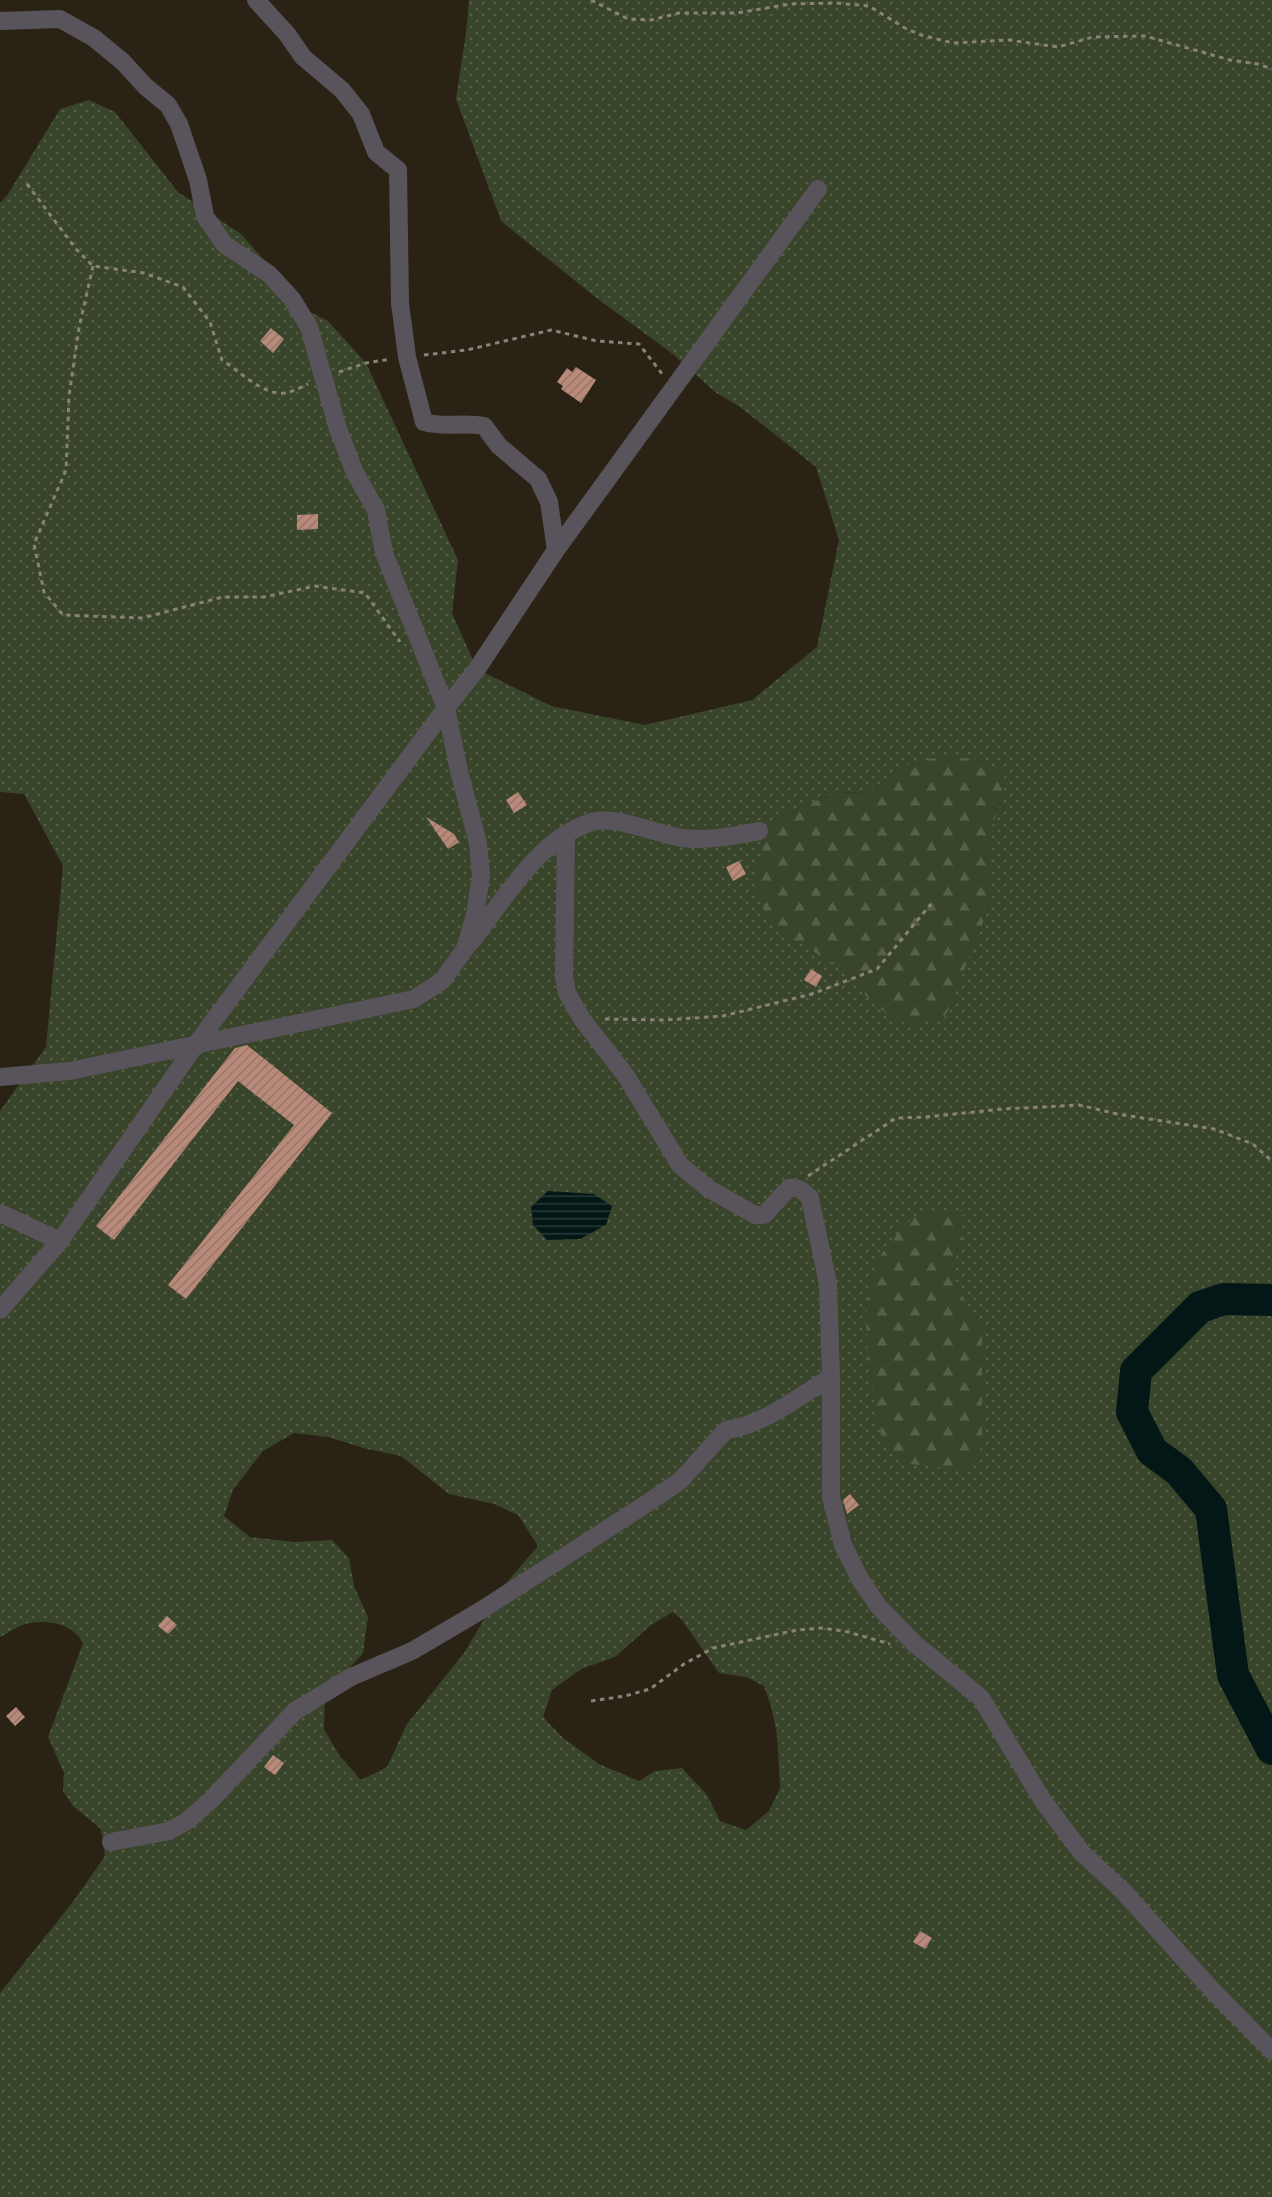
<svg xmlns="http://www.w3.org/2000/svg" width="1272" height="2197" font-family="Lora,serif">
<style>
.grass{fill:url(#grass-dots);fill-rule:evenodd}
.forest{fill:url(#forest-firs)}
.water{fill:url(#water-rules)}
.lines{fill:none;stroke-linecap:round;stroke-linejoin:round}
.river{stroke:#041717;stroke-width:32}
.building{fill:url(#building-hatch)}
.path{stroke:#898277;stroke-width:3;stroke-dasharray:4.5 4.5;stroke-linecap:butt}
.minor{stroke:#59545b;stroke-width:18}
</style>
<defs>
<pattern id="grass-dots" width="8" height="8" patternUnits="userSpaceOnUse" patternTransform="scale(1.5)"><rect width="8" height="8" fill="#39452a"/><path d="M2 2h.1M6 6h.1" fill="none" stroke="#566048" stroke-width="1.8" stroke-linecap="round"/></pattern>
<pattern id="forest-firs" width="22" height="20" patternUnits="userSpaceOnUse" patternTransform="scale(1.5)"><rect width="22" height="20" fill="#39452a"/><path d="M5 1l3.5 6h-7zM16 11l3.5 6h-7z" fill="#566048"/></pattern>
<pattern id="water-rules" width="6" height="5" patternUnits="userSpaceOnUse" patternTransform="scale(1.5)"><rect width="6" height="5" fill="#041717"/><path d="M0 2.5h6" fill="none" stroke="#293938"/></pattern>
<pattern id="building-hatch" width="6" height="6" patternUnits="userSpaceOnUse" patternTransform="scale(1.5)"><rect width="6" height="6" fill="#b98a79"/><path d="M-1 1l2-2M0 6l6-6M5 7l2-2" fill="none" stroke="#977669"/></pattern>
</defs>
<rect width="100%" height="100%" fill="#2a2214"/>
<path class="grass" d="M 469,0 L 1272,0 L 1272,2197 L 0,2197 L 0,1993 L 72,1903 L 105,1856 L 101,1829 L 73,1806 L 63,1791 L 64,1773 L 48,1737 L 83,1643 C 73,1624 50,1620 30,1623 C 20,1624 9,1633 0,1637 L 0,1111 L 46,1047 L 63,866 L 24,794 L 0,792 L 0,203 L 8,194 L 60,109 L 89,100 L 115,112 L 178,192 L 241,234 L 272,269 L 300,307 L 328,321 L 366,363 L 458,560 L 452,613 L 477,669 L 551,706 L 645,725 L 752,700 L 817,647 L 839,540 L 816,467 L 740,407 L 715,392 L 674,355 L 594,296 L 501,221 L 456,99 L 466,33 ZM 891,774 L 1001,802 L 990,831 L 990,899 L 982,926 L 866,996 L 847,973 L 765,838 L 781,815 L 838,792 L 868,793 ZM 907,1222 L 962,1239 L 950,1266 L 960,1292 L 982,1328 ZM 294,1433 L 328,1437 L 367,1449 L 401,1456 L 449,1494 L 494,1504 L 518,1515 L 538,1546 L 506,1583 L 464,1653 L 407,1724 L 387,1767 L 361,1780 L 339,1755 L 324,1729 L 325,1695 L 363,1653 L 368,1617 L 354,1586 L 349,1558 L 332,1540 L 295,1542 L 250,1537 L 224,1516 L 233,1490 L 263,1451 ZM 673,1612 L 682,1620 L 719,1673 L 746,1677 L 764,1686 L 771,1706 L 777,1734 L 780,1788 L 769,1811 L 746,1830 L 720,1821 L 707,1795 L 682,1768 L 655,1771 L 639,1781 L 599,1764 L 563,1738 L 543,1717 L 552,1690 L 581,1669 L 615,1657 L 651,1625 Z"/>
<path class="forest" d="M 946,757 L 978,759 L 1005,773 L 1001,802 L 990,831 L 990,899 L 982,926 L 945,1017 L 916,1024 L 888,1015 L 866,996 L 847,973 L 771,924 L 757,897 L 758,867 L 765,838 L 781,815 L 838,792 L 868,793 L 891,774 L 918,760 Z
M 934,1210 L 963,1210 L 962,1239 L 950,1266 L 960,1292 L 982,1328 L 982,1447 L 967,1470 L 911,1464 L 884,1447 C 872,1385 847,1291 893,1238 C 898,1232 903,1225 909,1221 C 917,1216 926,1213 934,1210 Z"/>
<path class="water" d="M 548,1191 L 594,1194 L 612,1206 L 606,1225 L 580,1239 L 547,1240 L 533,1225 L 531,1207 Z"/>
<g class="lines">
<path class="river" d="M 1272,1300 L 1224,1299 L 1200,1307 L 1136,1371 L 1132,1412 L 1152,1451 L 1179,1471 L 1211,1509 L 1233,1675 L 1272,1749"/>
</g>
<path class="building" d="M 271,328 L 284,339 L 273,353 L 260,341 Z
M 576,367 L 596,380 L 581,403 L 561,389 L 563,386 L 557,382 L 567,368 L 572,372 Z
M 318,514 L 318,529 L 297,530 L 297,515 Z
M 518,792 L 527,805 L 514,813 L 506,800 Z
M 426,817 L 454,834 L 459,842 L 448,849 Z
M 739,861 L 746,874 L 733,881 L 726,867 Z
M 811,969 L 822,976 L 816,987 L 804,980 Z
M 247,1045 L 332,1113 L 186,1299 L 168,1285 L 294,1125 L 238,1081 L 114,1240 L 96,1226 L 235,1048 Z
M 850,1494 L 859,1505 L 847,1514 L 843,1500 Z
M 167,1616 L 177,1625 L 168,1634 L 158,1626 Z
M 16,1707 L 25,1717 L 15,1726 L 6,1716 Z
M 273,1755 L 284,1763 L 275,1775 L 264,1767 Z
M 920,1931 L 932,1938 L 925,1949 L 913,1942 Z"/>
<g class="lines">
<path class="path" d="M 591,0 L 628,19 L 651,20 L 679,13 L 737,13 L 790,4 L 836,3 L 869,6 L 905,28 L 921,35 L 953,43 L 1009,40 L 1058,47 L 1093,37 L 1145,36 L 1230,60 L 1258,64 L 1272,69
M 27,184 L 76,249 L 93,266 L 144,273 L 183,287 L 210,322 L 222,360 C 239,371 264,396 285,393 C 293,392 301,387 308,384
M 93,266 L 79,328 L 69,396 L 66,470 L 34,544 L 44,592 L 63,615 L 142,618 L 223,597 L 264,597 L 315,586 L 365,593 L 400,642
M 424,355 L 467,350 L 551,330 L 597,341 L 639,344 L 663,375
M 339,372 L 366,363 L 391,359
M 605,1019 L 666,1020 L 723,1016 L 812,994 L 877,969 L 931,904
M 808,1176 L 896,1118 L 926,1117 L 1003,1109 L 1079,1105 L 1117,1114 L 1214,1129 L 1253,1144 L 1272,1161
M 591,1701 L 625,1696 L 650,1689 L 684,1664 L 713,1648 L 797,1630 L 823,1628 L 848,1632 L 890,1644"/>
<path class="minor" d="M 256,0 L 287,34 L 303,57 L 342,90 L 361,114 L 376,152 L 398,170 L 400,303 L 407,357 L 424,422 C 444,428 464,422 484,426 L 499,446 L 538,479 L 549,502 L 556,550
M 0,21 L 60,19 L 94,38 L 123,62 L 146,87 L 168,105 L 179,124 L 198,180 L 205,216 L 224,244 L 269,274 L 292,299 L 309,327 L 338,429 L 355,473 L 376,510 L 384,553 L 446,708 L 459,771 L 478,843 L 481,876 L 475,915 L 465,949 L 442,981 L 414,999 L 70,1071 L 0,1077
M 566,834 L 564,977 L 567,993 L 582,1019 L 626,1076 L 680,1165 L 709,1189 L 755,1215 L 764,1215 L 789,1188 C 800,1187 803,1191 810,1198 L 828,1284 L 831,1377 L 831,1497 L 843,1545 L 860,1579 L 879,1607 L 915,1644 L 981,1698 L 1043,1801 L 1082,1853 L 1123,1891 L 1213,1991 L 1272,2051
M 470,943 C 503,902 538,838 592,822 C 615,815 657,834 682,838 C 708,841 733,836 759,831
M 0,1213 L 60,1241
M 0,1310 L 60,1241 L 194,1047 L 446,708 L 477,669 L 556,550 L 818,189
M 111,1842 L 169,1831 L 187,1821 L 211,1800 L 295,1711 L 351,1677 L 412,1651 L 480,1611 L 646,1504 L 680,1481 L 726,1430 C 764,1425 799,1396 831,1377"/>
</g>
</svg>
